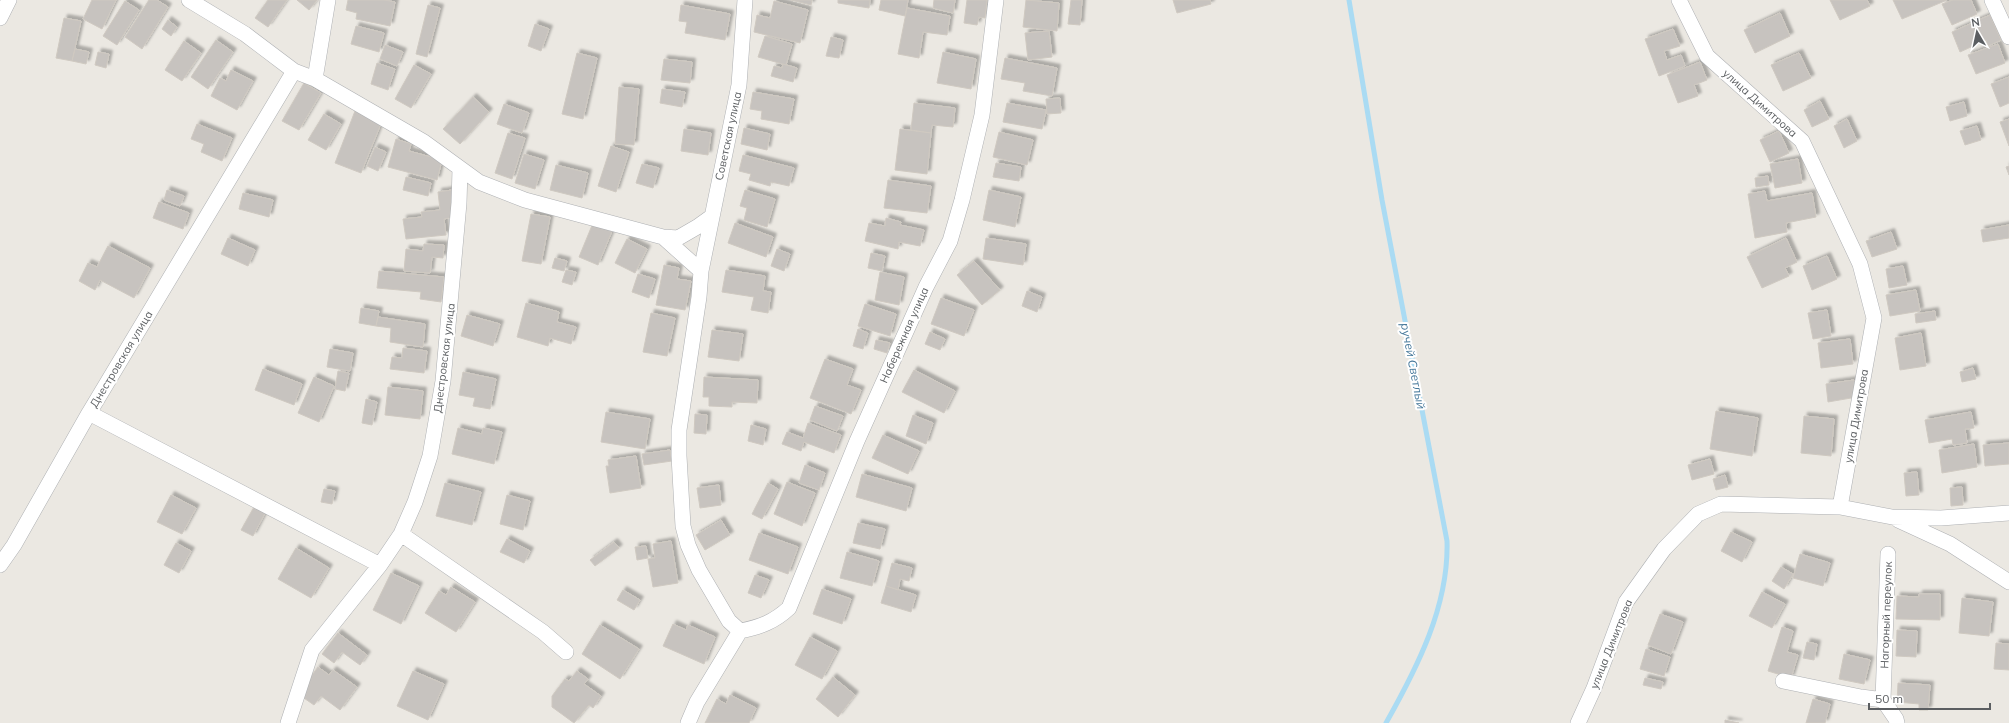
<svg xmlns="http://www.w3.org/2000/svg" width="2009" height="723" font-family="Mulish,sans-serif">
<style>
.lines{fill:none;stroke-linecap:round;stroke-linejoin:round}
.stream{stroke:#aadbf3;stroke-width:5}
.building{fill:#c7c3bf;stroke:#cfc9c1;filter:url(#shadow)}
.minor-casing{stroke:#aeb0b3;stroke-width:16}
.minor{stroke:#fff;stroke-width:15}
.labels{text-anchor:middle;stroke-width:4;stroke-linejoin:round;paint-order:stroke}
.street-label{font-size:11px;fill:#5b5e61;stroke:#fff}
.water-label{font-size:12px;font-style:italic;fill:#47799b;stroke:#fff}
</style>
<defs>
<filter id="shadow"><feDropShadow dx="3.5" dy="-3.5" stdDeviation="1" flood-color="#0004"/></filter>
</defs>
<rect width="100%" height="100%" fill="#ebe8e2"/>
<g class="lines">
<path class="stream" d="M 1349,0 L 1382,200 L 1447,541 C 1449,606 1417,668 1386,723"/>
</g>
<path class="building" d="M 92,0 L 116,0 L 102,29 L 83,19 Z
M 149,0 L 157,0 L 168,7 L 142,49 L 125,37 Z
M 268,0 L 287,0 L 268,27 L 255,18 Z
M 297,0 L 317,0 L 309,10 Z
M 348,0 L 384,0 L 395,2 L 390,26 L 356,19 L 357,13 L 346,10 Z
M 791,0 L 812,0 L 811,5 Z
M 838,0 L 870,0 L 869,8 L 838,3 Z
M 881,0 L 908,0 L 905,16 L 879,10 Z
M 934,0 L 955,0 L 953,13 L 933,8 Z
M 967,0 L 987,0 L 985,18 L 979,17 L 977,25 L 964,23 Z
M 1026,0 L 1059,3 L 1057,31 L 1023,27 Z
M 1071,0 L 1082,0 L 1080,25 L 1068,24 Z
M 1173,0 L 1210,0 L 1211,4 L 1177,13 Z
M 1830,0 L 1867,0 L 1870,6 L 1840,20 Z
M 1893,0 L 1947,0 L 1902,19 Z
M 1953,0 L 1971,0 L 1977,14 L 1952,25 L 1942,4 Z
M 125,1 L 139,10 L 117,45 L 103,36 Z
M 774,1 L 808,10 L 800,43 L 754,32 L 757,15 L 770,18 Z
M 428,5 L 440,8 L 427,57 L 416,54 Z
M 681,5 L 730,14 L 725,40 L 685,33 L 687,22 L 679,21 Z
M 907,8 L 950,16 L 947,35 L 923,32 L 919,58 L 898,54 Z
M 1780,13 L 1790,36 L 1755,53 L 1744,30 Z
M 1990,15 L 2001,40 L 1988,46 L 1986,40 L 1960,52 L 1952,32 Z
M 64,18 L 81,21 L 72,61 L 56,58 Z
M 168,20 L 177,27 L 171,36 L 162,29 Z
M 535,24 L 549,29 L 541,51 L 528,46 Z
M 356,26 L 384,33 L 379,52 L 351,44 Z
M 1673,29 L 1680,46 L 1664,51 L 1667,60 L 1681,55 L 1685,66 L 1659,76 L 1645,39 Z
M 1049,31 L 1052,57 L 1028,60 L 1025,33 Z
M 765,36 L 792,44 L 786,65 L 758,57 Z
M 831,37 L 843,40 L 839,58 L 826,56 Z
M 216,40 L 233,52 L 208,89 L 191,77 Z
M 184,41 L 201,53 L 182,81 L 165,70 Z
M 1998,44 L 2005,63 L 1976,74 L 1968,55 Z
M 385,45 L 403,52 L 397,66 L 380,59 Z
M 75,49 L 89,52 L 86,64 L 72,61 Z
M 98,52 L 109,54 L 106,68 L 95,65 Z
M 943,52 L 976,59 L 971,89 L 937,83 Z
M 577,53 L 597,58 L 583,119 L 562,114 Z
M 1799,53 L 1811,78 L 1783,91 L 1771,65 Z
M 1005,58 L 1057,68 L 1052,96 L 1023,91 L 1025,83 L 1001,79 Z
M 664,59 L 692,62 L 690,83 L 661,80 Z
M 1700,62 L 1707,80 L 1694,85 L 1698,96 L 1678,103 L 1667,75 Z
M 377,63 L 395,69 L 388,90 L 371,84 Z
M 783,64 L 797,68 L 793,82 L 771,76 L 774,66 L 782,68 Z
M 414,65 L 431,74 L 411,108 L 395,99 Z
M 231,70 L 253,81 L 237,110 L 211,96 L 220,78 L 226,81 Z
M 2009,77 L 2009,103 L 2000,107 L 1991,84 Z
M 304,83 L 321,93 L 299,130 L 282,121 Z
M 619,87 L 639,89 L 634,145 L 615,144 Z
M 662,89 L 685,92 L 682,107 L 660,103 Z
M 753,92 L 794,99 L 789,124 L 761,119 L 762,111 L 750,109 Z
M 473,97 L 489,112 L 460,144 L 443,129 Z
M 1060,98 L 1061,113 L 1047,114 L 1046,99 Z
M 1820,101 L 1829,119 L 1812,127 L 1804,110 Z
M 1964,102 L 1967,116 L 1950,121 L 1946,107 Z
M 914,103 L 955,108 L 953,127 L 932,125 L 931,133 L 911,130 Z
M 1007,103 L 1046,110 L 1042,129 L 1003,122 Z
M 504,104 L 529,113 L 522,133 L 497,124 Z
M 355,111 L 382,121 L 361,173 L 335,163 Z
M 324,114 L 341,124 L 326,150 L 308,140 Z
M 1847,119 L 1857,141 L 1844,148 L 1834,126 Z
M 2009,119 L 2009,146 L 2000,122 Z
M 197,124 L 232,138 L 222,161 L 201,152 L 204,144 L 191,139 Z
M 1977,126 L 1981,140 L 1965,145 L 1960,131 Z
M 744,128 L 770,134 L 767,150 L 741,144 Z
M 684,129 L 711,133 L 708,155 L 681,151 Z
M 900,129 L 931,133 L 927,174 L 895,170 Z
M 1779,131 L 1789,153 L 1770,162 L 1760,140 Z
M 999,132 L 1033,140 L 1027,165 L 993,157 Z
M 508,133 L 525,138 L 512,179 L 495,173 Z
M 396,139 L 411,144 L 409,151 L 442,160 L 437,180 L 388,167 Z
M 611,146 L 629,152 L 616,192 L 598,186 Z
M 375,147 L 386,152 L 378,171 L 367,166 Z
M 524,154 L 544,160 L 535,189 L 515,183 Z
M 743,155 L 794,168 L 789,186 L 771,182 L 770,186 L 749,180 L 751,174 L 739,171 Z
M 1798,159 L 1802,183 L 1775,188 L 1770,164 Z
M 996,163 L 1021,167 L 1019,181 L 993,177 Z
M 642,164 L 659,168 L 653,188 L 636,183 Z
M 556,165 L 588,173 L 582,198 L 550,190 Z
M 2009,166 L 2009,175 L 2006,167 Z
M 1768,176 L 1769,185 L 1756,187 L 1755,178 Z
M 406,177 L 431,183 L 428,196 L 403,190 Z
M 888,180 L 931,186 L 927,213 L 884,208 Z
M 167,190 L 184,196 L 180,206 L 164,200 Z
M 452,190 L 454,217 L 444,219 L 446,235 L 406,239 L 403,219 L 422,217 L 421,212 L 440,210 L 438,192 Z
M 745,190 L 775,199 L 767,227 L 744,220 L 747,208 L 740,206 Z
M 989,190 L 1021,197 L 1015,227 L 983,220 Z
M 1765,191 L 1767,201 L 1812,193 L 1816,217 L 1786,223 L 1787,232 L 1755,238 L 1748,194 Z
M 243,193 L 273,200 L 269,217 L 239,209 Z
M 159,202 L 189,213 L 183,229 L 153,218 Z
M 531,214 L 550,217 L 541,264 L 522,261 Z
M 886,218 L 901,222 L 900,225 L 924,230 L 920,246 L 899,242 L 898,249 L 865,241 L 869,223 L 885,226 Z
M 593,223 L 612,231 L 598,265 L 579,257 Z
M 735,223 L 773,237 L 766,257 L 728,243 Z
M 2009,225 L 2009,238 L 1983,242 L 1981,230 Z
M 1891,232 L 1897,249 L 1872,257 L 1866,241 Z
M 228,238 L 255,250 L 248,266 L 221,254 Z
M 986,238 L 1026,244 L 1023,265 L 983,259 Z
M 1786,238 L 1797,262 L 1785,268 L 1789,276 L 1762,288 L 1747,257 Z
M 627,239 L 647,249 L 635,273 L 615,263 Z
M 424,244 L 444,245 L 443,258 L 432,257 L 430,273 L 404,271 L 406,249 L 423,251 Z
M 108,246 L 150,268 L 134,298 L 100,280 L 95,290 L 79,281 L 88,263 L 97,267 Z
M 777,249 L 790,254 L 784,271 L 771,266 Z
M 871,253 L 885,256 L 882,271 L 868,268 Z
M 1827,256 L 1837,279 L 1812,290 L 1803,266 Z
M 555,258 L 567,261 L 564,271 L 552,268 Z
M 974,261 L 1000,290 L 982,305 L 957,275 Z
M 664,265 L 679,268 L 677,279 L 691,281 L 685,310 L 656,305 Z
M 1903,266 L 1907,285 L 1889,288 L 1886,269 Z
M 566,270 L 576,272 L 572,285 L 562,282 Z
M 726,270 L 765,276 L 763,291 L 771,292 L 768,313 L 751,310 L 754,297 L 722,292 Z
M 379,271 L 444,277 L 441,302 L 420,299 L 421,292 L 377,288 Z
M 880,272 L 904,277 L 899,305 L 875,300 Z
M 638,274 L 655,279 L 649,298 L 632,292 Z
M 1916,290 L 1920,311 L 1890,316 L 1886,295 Z
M 1027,291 L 1042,297 L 1037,312 L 1022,306 Z
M 941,298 L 974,310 L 964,336 L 931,324 Z
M 526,303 L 559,312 L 557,322 L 576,327 L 571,344 L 550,338 L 548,346 L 517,337 Z
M 865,304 L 896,314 L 890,336 L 858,326 Z
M 361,308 L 379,311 L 376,326 L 359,323 Z
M 1827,310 L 1831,336 L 1813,339 L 1808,313 Z
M 1935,311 L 1936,320 L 1916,323 L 1915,314 Z
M 651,313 L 675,318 L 667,356 L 643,352 Z
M 467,315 L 500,324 L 493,346 L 461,336 Z
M 378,317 L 425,324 L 423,347 L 390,342 L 391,328 L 376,326 Z
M 858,329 L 868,333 L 863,349 L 853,346 Z
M 712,330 L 743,334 L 739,361 L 708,357 Z
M 930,332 L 945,339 L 940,350 L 925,344 Z
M 1921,333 L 1926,366 L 1900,370 L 1895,338 Z
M 1850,339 L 1853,364 L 1821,368 L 1818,343 Z
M 876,340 L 890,343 L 887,353 L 874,349 Z
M 403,348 L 427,351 L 424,373 L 390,369 L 392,357 L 402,358 Z
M 330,349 L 353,353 L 350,371 L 327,367 Z
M 825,359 L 853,369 L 847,385 L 861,390 L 851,414 L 810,398 Z
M 1973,368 L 1976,379 L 1962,382 L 1960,372 Z
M 263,369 L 302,384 L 294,405 L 255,390 Z
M 914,370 L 955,391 L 944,413 L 902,392 Z
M 338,371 L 349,373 L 345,391 L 335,389 Z
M 463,372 L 496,379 L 490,409 L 473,406 L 475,398 L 459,395 Z
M 314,377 L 334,386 L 319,422 L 298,413 Z
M 704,377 L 758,380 L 757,403 L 732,402 L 732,407 L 709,406 L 709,397 L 703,397 Z
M 1854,380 L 1857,397 L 1828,402 L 1826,384 Z
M 388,387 L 423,391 L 420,419 L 385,415 Z
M 366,399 L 377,402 L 372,425 L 362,423 Z
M 815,406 L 843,416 L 837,431 L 810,420 Z
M 1716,411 L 1758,418 L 1752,456 L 1710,449 Z
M 606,412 L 650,419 L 645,449 L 601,442 Z
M 1971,412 L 1974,428 L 1965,429 L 1967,443 L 1953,445 L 1952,439 L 1929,443 L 1925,420 Z
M 695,414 L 707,415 L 706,434 L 694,433 Z
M 913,415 L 933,423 L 926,444 L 906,436 Z
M 1804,416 L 1834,419 L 1831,456 L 1801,453 Z
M 808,423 L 841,435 L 834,453 L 804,442 L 801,451 L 782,444 L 787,432 L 803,438 Z
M 751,425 L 766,429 L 763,445 L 748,441 Z
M 458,428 L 482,434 L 483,428 L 502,432 L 494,464 L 452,454 Z
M 883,435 L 919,451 L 908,474 L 872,458 Z
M 2009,443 L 2009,464 L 1985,466 L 1983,445 Z
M 1974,444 L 1977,467 L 1942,473 L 1939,450 Z
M 670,450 L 672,461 L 644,465 L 642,454 Z
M 636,456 L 641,488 L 610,493 L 606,466 L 609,466 L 608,460 Z
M 1710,459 L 1714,474 L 1692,480 L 1688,465 Z
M 805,465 L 825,473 L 819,490 L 799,483 Z
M 1917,472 L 1919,495 L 1906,496 L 1904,473 Z
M 862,474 L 912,488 L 906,511 L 856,497 Z
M 1725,475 L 1728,487 L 1716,490 L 1713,479 Z
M 787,482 L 815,493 L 802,526 L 774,514 Z
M 445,483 L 481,492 L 472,525 L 436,516 Z
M 768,483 L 778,489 L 762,519 L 752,514 Z
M 719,485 L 721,505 L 700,508 L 697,488 Z
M 1962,487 L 1963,505 L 1951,506 L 1950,488 Z
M 324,489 L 335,491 L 332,504 L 321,502 Z
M 171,495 L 196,508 L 182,534 L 157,522 Z
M 507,495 L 530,501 L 523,530 L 500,524 Z
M 254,507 L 265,513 L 253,536 L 241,530 Z
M 721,520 L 730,535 L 705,550 L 696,535 Z
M 858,523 L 885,529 L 880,549 L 853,543 Z
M 1731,532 L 1752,542 L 1742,562 L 1721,551 Z
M 759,533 L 798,547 L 788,574 L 749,560 Z
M 507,539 L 530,551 L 524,563 L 500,552 Z
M 671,541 L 678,583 L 653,587 L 648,559 L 655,558 L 653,544 Z
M 614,542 L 619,548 L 595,566 L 590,560 Z
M 176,543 L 191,551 L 179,573 L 164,565 Z
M 646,546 L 648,558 L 637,560 L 635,547 Z
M 296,548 L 329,568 L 311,598 L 278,579 Z
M 847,552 L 879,561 L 872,586 L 840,578 Z
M 1800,554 L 1830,563 L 1823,586 L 1793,578 Z
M 892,563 L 912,568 L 909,581 L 900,579 L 898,590 L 886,586 Z
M 1781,567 L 1793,574 L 1784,589 L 1772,581 Z
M 391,573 L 419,586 L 401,624 L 373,610 Z
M 755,575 L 769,580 L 761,598 L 748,593 Z
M 886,586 L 916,595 L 911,612 L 881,603 Z
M 451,587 L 475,602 L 456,632 L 425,613 L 439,591 L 446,595 Z
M 822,589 L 851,599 L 842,624 L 813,614 Z
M 623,590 L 640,600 L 634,610 L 617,600 Z
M 1762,592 L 1785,604 L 1772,628 L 1749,616 Z
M 1919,594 L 1940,594 L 1940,620 L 1896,619 L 1897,596 L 1919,597 Z
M 1962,598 L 1993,602 L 1989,636 L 1959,633 Z
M 1660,614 L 1683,622 L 1671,654 L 1648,645 Z
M 673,624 L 686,630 L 688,625 L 715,637 L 704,664 L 663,646 Z
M 600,625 L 639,649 L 620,679 L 582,654 Z
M 1782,627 L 1793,631 L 1787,652 L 1798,655 L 1791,678 L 1768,671 Z
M 1897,630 L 1917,631 L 1916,657 L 1896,656 Z
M 338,633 L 367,655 L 360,665 L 342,652 L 334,663 L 322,654 Z
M 810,637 L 837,651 L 822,679 L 795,665 Z
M 1807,642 L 1817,644 L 1814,660 L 1803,658 Z
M 1996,643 L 2009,644 L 2009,670 L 1994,669 Z
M 1646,649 L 1670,657 L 1664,676 L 1640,669 Z
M 1844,654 L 1870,660 L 1864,684 L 1839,679 Z
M 318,667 L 329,675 L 333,670 L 357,687 L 340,710 L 321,696 L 314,705 L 298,694 Z
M 413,671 L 444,684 L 428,720 L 397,706 Z
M 577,671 L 588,679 L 584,684 L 601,696 L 593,708 L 589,705 L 574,723 L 552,707 L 552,696 L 565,679 L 569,681 Z
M 833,677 L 855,695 L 838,717 L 816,699 Z
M 1645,678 L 1663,682 L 1661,689 L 1643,685 Z
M 1898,683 L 1930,685 L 1928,710 L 1919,710 L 1919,704 L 1897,702 Z
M 730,695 L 756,708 L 749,723 L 705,723 L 717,699 L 726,704 Z
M 1813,699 L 1830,704 L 1825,723 L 1806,723 Z
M 1725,720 L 1739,723 L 1725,723 Z"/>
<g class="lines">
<defs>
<path id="minor" d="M 189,0 L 245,34 L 294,71 L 315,79 L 424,142 L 479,182 L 525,200 L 663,237 L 701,271
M 1679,0 L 1707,56 L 1802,141 L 1860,264 L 1874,318 L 1840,507
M 1992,0 L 2009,37
M 0,18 L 9,0
M 315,79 L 328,0
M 663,237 L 678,238 L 697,227 L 711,217
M 89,413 L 380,565
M 1898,520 L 1950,544 L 2009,582
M 401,534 L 543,632 L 566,652
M 1888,554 L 1883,700 L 1896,719 L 1897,723
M 0,565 L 14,545 L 89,413 L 294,71
M 740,631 C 760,627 774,622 789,608 L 857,441 L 926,287 L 950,241 L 962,200 L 982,115 L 996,0
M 740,631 L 729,621 L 699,570 L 688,545 L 683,526 L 679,456 L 679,430 L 699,297 L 701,271 L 739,85 L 745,0
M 1783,681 L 1861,697 L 1883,700
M 288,723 L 312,650 L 380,565 L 401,534 L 415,502 L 430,456 L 443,381 L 459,203 L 460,169
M 688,723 L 697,702 L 740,631
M 1578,723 L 1594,688 L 1626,602 L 1664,549 L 1698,514 L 1721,504 L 1840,507 L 1892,517 L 1941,518 L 2009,513"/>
</defs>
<use href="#minor" class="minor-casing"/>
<use href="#minor" class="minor"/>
</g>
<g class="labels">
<g class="street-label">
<text transform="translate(1760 103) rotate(42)" y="4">улица Димитрова</text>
<text transform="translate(728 136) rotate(-78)" y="4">Советская улица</text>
<text transform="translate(904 335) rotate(-66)" y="4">Набережная улица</text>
<text transform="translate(444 358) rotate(-83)" y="4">Днестровская улица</text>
<text transform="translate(121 359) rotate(-59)" y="4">Днестровская улица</text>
<text transform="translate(1856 416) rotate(-80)" y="4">улица Димитрова</text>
<text transform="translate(1886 615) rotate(-88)" y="4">Нагорный переулок</text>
<text transform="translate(1611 644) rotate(-68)" y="4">улица Димитрова</text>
</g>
<g class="water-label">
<text transform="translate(1413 366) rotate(79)" y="4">ручей Светлый</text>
</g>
</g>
<g transform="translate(1977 32) rotate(351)" stroke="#ffffff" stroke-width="3" paint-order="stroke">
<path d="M0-3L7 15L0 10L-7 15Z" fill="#5b5e61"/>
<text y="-6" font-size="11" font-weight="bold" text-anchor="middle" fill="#5b5e61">N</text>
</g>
<path d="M1869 703v6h121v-6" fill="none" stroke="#5b5e61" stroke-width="2"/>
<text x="1875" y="703" font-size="12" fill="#5b5e61" stroke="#ffffff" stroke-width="3" paint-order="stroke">50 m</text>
</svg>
